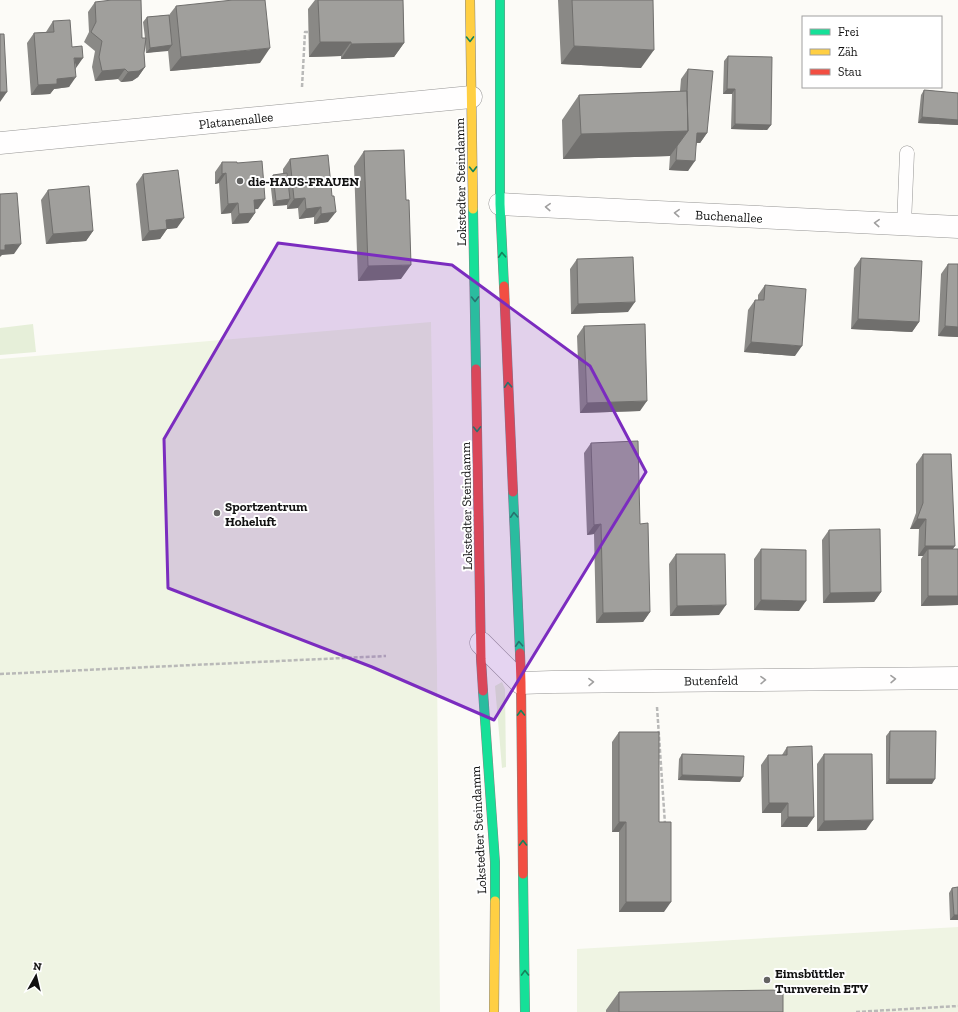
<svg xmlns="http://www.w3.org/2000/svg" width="958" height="1012" font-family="'Zilla Slab',serif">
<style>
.green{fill:#e6efd9}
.pitch{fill:#eff4e3}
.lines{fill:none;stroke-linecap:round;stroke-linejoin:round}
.lane-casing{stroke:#979695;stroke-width:15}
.street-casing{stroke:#979695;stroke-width:23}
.fast-casing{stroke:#848482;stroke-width:10}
.slow-casing{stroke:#848482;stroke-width:10}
.jam-casing{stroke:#848482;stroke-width:10}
.path{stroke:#b9b9b8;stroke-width:2.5;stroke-dasharray:4 2;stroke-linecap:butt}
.lane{stroke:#fffefe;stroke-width:14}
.street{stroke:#fffefe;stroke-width:22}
.fast{stroke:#16e098;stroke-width:9}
.slow{stroke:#ffcf43;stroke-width:9}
.jam{stroke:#f24e42;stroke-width:9}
.wall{fill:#8a8986}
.shaded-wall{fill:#706f6d}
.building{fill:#a09f9c;stroke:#706f6d}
.oneway{stroke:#14835b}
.oneway2{stroke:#a09f9f}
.marked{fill:#7b2cbf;fill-opacity:0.2;stroke:#7b2cbf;stroke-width:3;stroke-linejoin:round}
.poi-dot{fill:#636362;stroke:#fff;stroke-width:1.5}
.labels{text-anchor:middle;stroke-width:4;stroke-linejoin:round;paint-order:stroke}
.street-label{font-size:13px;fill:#111;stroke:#fff}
.poi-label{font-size:13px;font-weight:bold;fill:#111;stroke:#fff;text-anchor:start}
</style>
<rect width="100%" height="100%" fill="#fcfbf7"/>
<path class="green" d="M 33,324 L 36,352 L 0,355 L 0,328 Z
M 502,682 L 505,689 L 506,767 L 502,768 L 495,686 Z"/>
<path class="pitch" d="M 431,322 L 437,668 L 440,1012 L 0,1012 L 0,359 Z
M 958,927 L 958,1012 L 577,1012 L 577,949 Z"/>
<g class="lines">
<defs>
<path id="lane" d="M 904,224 L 907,153"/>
<path id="street" d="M 0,143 L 471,97
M 500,204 L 958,227
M 481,643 L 521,683 L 552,682 L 655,681 L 958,678"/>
<path id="fast" d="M 500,0 L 500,204 L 504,286
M 473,209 L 476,369
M 513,492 L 520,653
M 483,691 L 495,862 L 495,901
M 523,874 L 525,1012"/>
<path id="slow" d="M 470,0 L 473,209
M 494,1012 L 495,901"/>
<path id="jam" d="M 504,286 L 513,492
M 476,369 L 481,659 L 483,691
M 520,653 L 521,683 L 523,874"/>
</defs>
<use href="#lane" class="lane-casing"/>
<use href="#street" class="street-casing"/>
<use href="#fast" class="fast-casing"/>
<use href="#slow" class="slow-casing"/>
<use href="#jam" class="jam-casing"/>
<path class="path" d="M 302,87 L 305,32 L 309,32
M 0,674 L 386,656
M 657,707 L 665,824
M 856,1012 L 958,1006"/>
<use href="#lane" class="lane"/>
<use href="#street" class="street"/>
<use href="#fast" class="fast"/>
<use href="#slow" class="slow"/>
<use href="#jam" class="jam"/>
</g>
<path class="wall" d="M 315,0 L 403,0 L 404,43 L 394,57 L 341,59 L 341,56 L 309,57 L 308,9 Z
M 558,0 L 653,0 L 641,68 L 561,64 Z
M 95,2 L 142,38 L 145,38 L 143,22 L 147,17 L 169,15 L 176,6 L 260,63 L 170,71 L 168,50 L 146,53 L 145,43 L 144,53 L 145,67 L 138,77 L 132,81 L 121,82 L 118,79 L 95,81 L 92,67 L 95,51 L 84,42 L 89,32 L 88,12 Z
M 53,21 L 72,47 L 76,68 L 69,87 L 54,89 L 50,94 L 31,95 L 27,43 L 34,33 L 46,32 Z
M 728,56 L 771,125 L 767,130 L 731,129 L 732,94 L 723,94 L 724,61 Z
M 688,69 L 707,133 L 700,143 L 697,143 L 688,171 L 669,170 L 670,156 L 563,159 L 562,120 L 579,95 L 680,91 L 681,79 Z
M 924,90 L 958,93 L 958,125 L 918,123 L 921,95 Z
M 364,151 L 406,200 L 401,279 L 358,281 L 354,166 Z
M 328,155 L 328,222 L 314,224 L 314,217 L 299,219 L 298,208 L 287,209 L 287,205 L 273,206 L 270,180 L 273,175 L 283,174 L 283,169 L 290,159 Z
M 222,162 L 237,163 L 258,209 L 255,209 L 255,213 L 248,223 L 232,224 L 231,213 L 221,214 L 219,183 L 215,184 L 215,172 Z
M 143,174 L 177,228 L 167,229 L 160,239 L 142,241 L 136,184 Z
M 48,190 L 93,231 L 86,241 L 46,244 L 41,200 Z
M 861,258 L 919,322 L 912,332 L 851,329 L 854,268 Z
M 577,259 L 628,312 L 571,314 L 570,269 Z
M 948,264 L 958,337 L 938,336 L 941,274 Z
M 765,285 L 795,356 L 744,352 L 748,310 L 755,300 L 758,300 L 758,295 Z
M 584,326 L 640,411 L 580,413 L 577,336 Z
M 591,443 L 640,524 L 650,612 L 643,622 L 596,623 L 594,534 L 587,535 L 584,453 Z
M 923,454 L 953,549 L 958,605 L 921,606 L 921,559 L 923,556 L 918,556 L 919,529 L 910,529 L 916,513 L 916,464 Z
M 829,530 L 881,592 L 874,602 L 823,603 L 822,540 Z
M 761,549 L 799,611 L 754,610 L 754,559 Z
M 676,554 L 719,615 L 670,616 L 669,564 Z
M 890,731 L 932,784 L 886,784 L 886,736 Z
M 619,732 L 659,822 L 664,912 L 619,912 L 619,832 L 612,832 L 612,742 Z
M 787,747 L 814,817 L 807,827 L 781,827 L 781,813 L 762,813 L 761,765 L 768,755 L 782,755 Z
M 682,754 L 740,782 L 678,780 L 679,759 Z
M 824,754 L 866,830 L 817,831 L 817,764 Z
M 952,888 L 958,920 L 950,920 L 949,893 Z
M 619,992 L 783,1012 L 606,1012 L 606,1010 Z"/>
<path class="shaded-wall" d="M 320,42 L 351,42 L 341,56 L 309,57 Z
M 404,43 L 394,57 L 341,59 L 351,44 Z
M 172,45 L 168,51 L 146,53 L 150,48 Z
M 574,46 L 654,50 L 641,68 L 561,64 Z
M 270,48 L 260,63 L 170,71 L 181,57 Z
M 74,58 L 83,58 L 76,68 Z
M 145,67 L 138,77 L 132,81 L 121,82 L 128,72 Z
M 125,69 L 118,79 L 95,81 L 102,71 Z
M 76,77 L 69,87 L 54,89 L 50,94 L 31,95 L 38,85 L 57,79 Z
M 727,89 L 735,89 L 732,94 L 723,94 Z
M 0,92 L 7,92 L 0,102 Z
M 922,117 L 958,120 L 958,125 L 918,123 Z
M 735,124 L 771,125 L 767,130 L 731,129 Z
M 688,131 L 670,156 L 563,159 L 581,134 Z
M 697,133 L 707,133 L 700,143 L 690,143 Z
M 676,160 L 695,161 L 688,171 L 669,170 Z
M 226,173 L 219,183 L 215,184 L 222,174 Z
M 305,198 L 298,208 L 287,209 L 294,199 Z
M 265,199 L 258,209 L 247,210 L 254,200 Z
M 290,199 L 287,205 L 273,206 L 276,201 Z
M 238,203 L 231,213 L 221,214 L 228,204 Z
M 321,207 L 314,217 L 299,219 L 306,209 Z
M 336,212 L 328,222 L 314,224 L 321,214 Z
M 255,213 L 248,223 L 232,224 L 239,214 Z
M 184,218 L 177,228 L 159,230 L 166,220 Z
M 167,229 L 160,239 L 142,241 L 149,231 Z
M 93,231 L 86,241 L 46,244 L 53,234 Z
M 21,244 L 14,254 L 2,255 L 0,257 L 0,250 L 5,245 Z
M 411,265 L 401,279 L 358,281 L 368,266 Z
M 635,302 L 628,312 L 571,314 L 578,304 Z
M 858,319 L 919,322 L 912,332 L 851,329 Z
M 945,326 L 958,327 L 958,337 L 938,336 Z
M 751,342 L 802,346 L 795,356 L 744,352 Z
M 647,401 L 640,411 L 580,413 L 587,403 Z
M 917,519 L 926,519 L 919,529 L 910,529 Z
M 601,524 L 594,534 L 587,535 L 594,525 Z
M 925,546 L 955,546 L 948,556 L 928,549 L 923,556 L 918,556 Z
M 881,592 L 874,602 L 823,603 L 830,593 Z
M 928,596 L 958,596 L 958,605 L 921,606 Z
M 761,600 L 806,601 L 799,611 L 754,610 Z
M 726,605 L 719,615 L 670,616 L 677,606 Z
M 650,612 L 643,622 L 596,623 L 603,613 Z
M 682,775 L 743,777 L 740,782 L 678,780 Z
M 889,779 L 935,779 L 932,784 L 886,784 Z
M 769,803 L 788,803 L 781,813 L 762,813 Z
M 788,817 L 814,817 L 807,827 L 781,827 Z
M 873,820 L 866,830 L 817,831 L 824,821 Z
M 619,822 L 626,822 L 619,832 L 612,832 Z
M 626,902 L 671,902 L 664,912 L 619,912 Z
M 954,915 L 958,915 L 958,920 L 950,920 Z"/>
<path class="building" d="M 112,0 L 141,0 L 142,38 L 146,38 L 144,53 L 145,67 L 139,71 L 128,72 L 125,69 L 102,71 L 99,57 L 102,41 L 91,32 L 96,22 L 95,2 Z
M 233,0 L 265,0 L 270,48 L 181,57 L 176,6 Z
M 318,0 L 403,0 L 404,43 L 351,44 L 351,42 L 320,42 Z
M 572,0 L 653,0 L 654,50 L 574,46 Z
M 169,15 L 172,45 L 150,48 L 147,17 Z
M 70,20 L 72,47 L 82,46 L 83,58 L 74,58 L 76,77 L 57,79 L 57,84 L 38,85 L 34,33 L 54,32 L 53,21 Z
M 0,34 L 4,34 L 7,92 L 0,92 Z
M 728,56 L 772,57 L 771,125 L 735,124 L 735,89 L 727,89 Z
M 688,69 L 713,71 L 707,133 L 697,133 L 695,161 L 676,160 L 677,146 L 688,131 L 687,92 Z
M 924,90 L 958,93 L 958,120 L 922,117 Z
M 687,91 L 688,131 L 581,134 L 579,95 Z
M 404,150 L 406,200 L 409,200 L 411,265 L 368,266 L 364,151 Z
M 328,155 L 332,196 L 334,196 L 336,212 L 321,214 L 321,207 L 306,209 L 305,198 L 294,199 L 290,159 Z
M 262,161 L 265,199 L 254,200 L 255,213 L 239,214 L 238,203 L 228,204 L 226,173 L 222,174 L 222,162 L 237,162 L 237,163 Z
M 178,170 L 184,218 L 166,220 L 167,229 L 149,231 L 143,174 Z
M 287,173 L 290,199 L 276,201 L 273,175 Z
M 89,186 L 93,231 L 53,234 L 48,190 Z
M 17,193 L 21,244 L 5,245 L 5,250 L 0,250 L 0,194 Z
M 633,257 L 635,302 L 578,304 L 577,259 Z
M 861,258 L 922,261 L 919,322 L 858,319 Z
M 948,264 L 958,264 L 958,327 L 945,326 Z
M 765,285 L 806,289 L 802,346 L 751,342 L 755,300 L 764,300 Z
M 645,324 L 647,401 L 587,403 L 584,326 Z
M 638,441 L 640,524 L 648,523 L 650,612 L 603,613 L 601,524 L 594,525 L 591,443 Z
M 923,454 L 951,454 L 955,546 L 925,546 L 926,519 L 917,519 L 923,503 Z
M 880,529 L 881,592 L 830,593 L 829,530 Z
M 761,549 L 806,550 L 806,601 L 761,600 Z
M 928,549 L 958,549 L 958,596 L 928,596 Z
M 676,554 L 725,554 L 726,605 L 677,606 Z
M 890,731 L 936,731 L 935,779 L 889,779 Z
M 619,732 L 659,732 L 659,822 L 671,822 L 671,902 L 626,902 L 626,822 L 619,822 Z
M 812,746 L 814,817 L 788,817 L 788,803 L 769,803 L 768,755 L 787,755 L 787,747 Z
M 682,754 L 744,756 L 743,777 L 682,775 Z
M 824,754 L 872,754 L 873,820 L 824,821 Z
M 958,887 L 958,915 L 954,915 L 952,888 Z
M 783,990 L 783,1012 L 619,1012 L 619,992 Z"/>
<defs><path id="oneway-chevron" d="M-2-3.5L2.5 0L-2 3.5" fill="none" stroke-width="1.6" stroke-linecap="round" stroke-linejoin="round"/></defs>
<g class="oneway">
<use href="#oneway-chevron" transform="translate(470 39) rotate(89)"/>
<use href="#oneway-chevron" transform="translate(473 169) rotate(89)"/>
<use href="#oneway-chevron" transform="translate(502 255) rotate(-93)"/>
<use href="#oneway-chevron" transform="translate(475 299) rotate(89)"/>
<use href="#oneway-chevron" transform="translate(508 385) rotate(-93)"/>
<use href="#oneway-chevron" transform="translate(477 429) rotate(89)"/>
<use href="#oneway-chevron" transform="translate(514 515) rotate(-93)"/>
<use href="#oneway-chevron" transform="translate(519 644) rotate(-93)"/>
<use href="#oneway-chevron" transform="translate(521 713) rotate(-91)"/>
<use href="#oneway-chevron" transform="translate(523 843) rotate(-91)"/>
<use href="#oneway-chevron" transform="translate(525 973) rotate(-91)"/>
</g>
<g class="oneway2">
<use href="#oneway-chevron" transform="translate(548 207) rotate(-177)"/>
<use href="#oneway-chevron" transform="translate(677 213) rotate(-177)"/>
<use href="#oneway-chevron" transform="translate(877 223) rotate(-177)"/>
<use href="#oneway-chevron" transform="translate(893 679) rotate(-1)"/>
<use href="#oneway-chevron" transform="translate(763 680) rotate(-1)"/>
<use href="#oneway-chevron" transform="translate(591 682) rotate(-1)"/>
</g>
<path class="marked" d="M 278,243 L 452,265 L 590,366 L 646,472 L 494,720 L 372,667 L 168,588 L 164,439 Z"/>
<g class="poi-dot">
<circle cx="240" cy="181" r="4"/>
<circle cx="217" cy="513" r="4"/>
<circle cx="767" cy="980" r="4"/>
</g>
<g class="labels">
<g class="street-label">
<text transform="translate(236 120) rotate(-6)" y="5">Platanenallee</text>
<text transform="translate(460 182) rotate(-91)" y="5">Lokstedter Steindamm</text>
<text transform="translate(729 216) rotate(3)" y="5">Buchenallee</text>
<text transform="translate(466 506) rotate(-91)" y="5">Lokstedter Steindamm</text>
<text transform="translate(711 680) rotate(-1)" y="5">Butenfeld</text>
<text transform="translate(478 830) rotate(-93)" y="5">Lokstedter Steindamm</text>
</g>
<g class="poi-label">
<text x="248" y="186">die-HAUS-FRAUEN</text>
<text x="225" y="511">Sportzentrum<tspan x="225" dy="15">Hoheluft</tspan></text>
<text x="775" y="978">Eimsbüttler<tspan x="775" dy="15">Turnverein ETV</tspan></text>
</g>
</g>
<rect x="802" y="16" width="140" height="72" fill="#ffffff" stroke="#a0a0a0"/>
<rect x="810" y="29" width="20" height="6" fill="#16e098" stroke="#a0a0a0"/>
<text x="838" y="36" font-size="12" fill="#111111">Frei</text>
<rect x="810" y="49" width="20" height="6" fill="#ffcf43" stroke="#a0a0a0"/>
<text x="838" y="56" font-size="12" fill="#111111">Zäh</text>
<rect x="810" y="69" width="20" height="6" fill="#f24e42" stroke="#a0a0a0"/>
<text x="838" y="76" font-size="12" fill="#111111">Stau</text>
<g transform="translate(36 976) rotate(8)" stroke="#ffffff" stroke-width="3" paint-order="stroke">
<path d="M0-3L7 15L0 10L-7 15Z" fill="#111111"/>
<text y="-6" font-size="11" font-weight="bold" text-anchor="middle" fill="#111111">N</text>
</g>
</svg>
